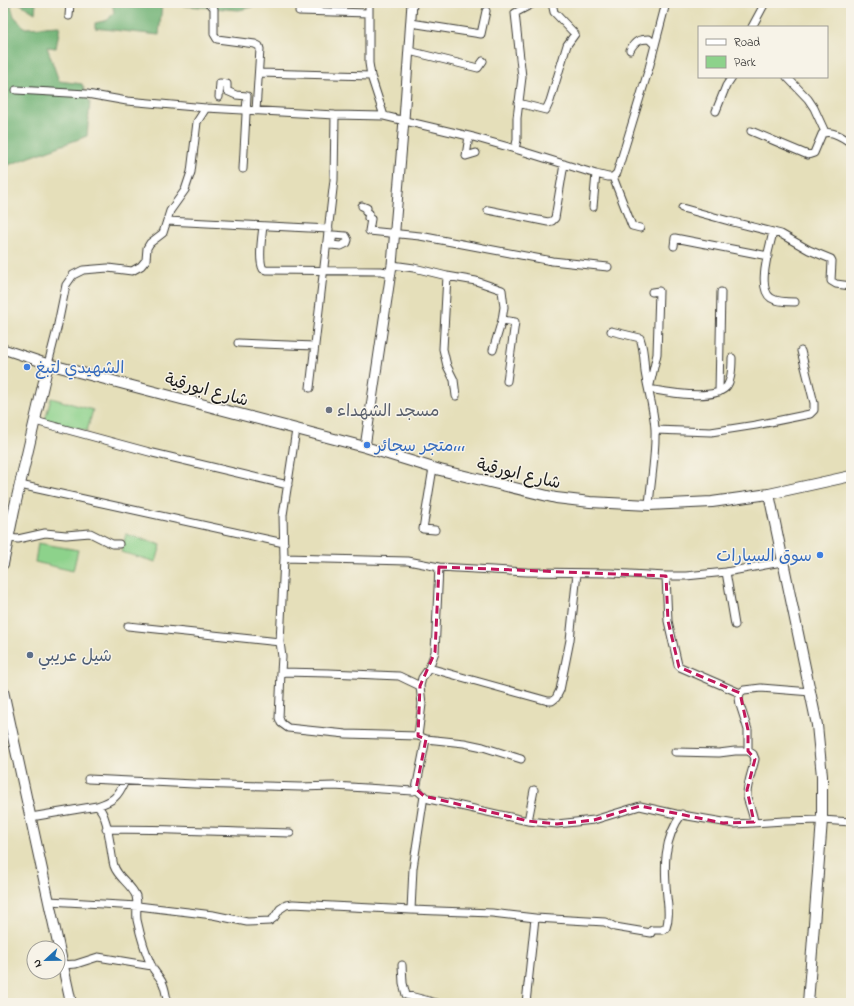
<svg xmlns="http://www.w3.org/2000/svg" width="854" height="1006" font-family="'Indie Flower','Playpen Sans Arabic',sans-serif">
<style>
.green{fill:#8dd28b;stroke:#547754}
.forest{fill:#72b477;stroke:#47684a}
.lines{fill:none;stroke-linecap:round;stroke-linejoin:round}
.street-casing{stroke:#3a3934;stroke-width:9}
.secondary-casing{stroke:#3a3934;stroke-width:11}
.primary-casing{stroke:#3a3934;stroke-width:12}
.street{stroke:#fff;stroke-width:7}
.secondary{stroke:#fff;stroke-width:9}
.primary{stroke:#fff;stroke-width:10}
.marked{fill:none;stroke:#c2185b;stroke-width:3;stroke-dasharray:8 5;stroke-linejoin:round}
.shop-dot{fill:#3f7fe0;stroke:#f7f3e8;stroke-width:1.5}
.worship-dot{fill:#6b7280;stroke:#f7f3e8;stroke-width:1.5}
.service-dot{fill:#5c6f8a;stroke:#f7f3e8;stroke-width:1.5}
.labels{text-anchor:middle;stroke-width:3;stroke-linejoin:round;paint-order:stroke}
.shop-label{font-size:17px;fill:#366cbe;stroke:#f7f3e8;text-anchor:start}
.street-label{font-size:17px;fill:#1c1c1c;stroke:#f7f3e8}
.worship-label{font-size:17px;fill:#5b616d;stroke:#f7f3e8;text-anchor:start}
.service-label{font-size:17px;fill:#4e5e75;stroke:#f7f3e8;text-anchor:start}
</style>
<rect width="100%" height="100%" fill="#f7f3e8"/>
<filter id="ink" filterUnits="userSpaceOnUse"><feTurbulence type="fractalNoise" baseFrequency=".025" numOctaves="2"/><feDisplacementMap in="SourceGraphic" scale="8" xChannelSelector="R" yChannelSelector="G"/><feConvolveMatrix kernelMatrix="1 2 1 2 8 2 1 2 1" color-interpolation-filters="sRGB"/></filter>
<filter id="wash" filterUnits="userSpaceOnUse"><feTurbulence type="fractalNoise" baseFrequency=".012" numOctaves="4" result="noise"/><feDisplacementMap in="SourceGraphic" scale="16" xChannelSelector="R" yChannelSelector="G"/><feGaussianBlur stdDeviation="0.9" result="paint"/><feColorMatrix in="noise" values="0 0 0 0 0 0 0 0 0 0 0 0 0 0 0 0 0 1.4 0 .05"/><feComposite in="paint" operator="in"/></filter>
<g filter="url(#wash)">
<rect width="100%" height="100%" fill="#e5dfba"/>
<path class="green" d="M 51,398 L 93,410 L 87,431 L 45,420 Z
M 126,534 L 161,545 L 156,562 L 121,552 Z
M 38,543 L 78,550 L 73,571 L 35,562 Z"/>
<path class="forest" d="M 3,3 L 13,3 L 11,6 L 14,16 L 25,28 L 60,26 L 56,48 L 47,47 L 59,81 L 82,84 L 90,102 L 87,136 L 3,167 L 5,155 L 3,147 Z
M 19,3 L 36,3 L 35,13 Z
M 112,3 L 253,3 L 252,7 L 239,10 L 162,4 L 159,35 L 95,28 L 95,23 L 108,20 L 114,12 Z"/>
</g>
<g filter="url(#ink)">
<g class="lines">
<defs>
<path id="street" d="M 208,3 L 213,6 L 214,9 L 214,34 L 217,39 L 255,44 L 259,46 L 260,49 L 256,111
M 369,3 L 369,63 L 371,76 L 384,116
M 299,11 L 369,13
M 69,16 L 70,3
M 411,23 L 481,34 L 486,11
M 752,27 L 765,3
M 630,50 C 635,41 639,39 649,39 L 655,45
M 409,51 L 478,68 L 483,61
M 259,73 L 371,76
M 787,77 L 808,99 L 814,108 L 825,132
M 16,90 L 87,94 L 127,101 L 206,108 L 335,115 L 384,116 L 473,137 L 515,149 L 596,174 L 608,177 L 613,177 L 617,173 L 649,68 L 666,3
M 219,97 L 220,83 L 227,84 L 227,91 L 236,95 L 247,96 L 243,169
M 518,103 L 546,110 L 550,101 L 567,45 L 575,34 L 554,12 L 552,3
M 716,111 L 726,86 L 732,77
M 751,131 L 808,155 L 814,153 L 822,134 C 831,129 844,138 851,143
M 469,136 L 466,156 L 476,153
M 515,149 L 517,140 L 517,118 L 522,77 L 515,13 L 534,3
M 613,177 L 632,226 L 640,228
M 362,206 L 367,208 L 366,212 L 369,213 L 368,218 L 371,219 L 369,231 L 420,236 L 552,261 L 608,267
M 593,207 L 596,174
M 682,208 L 729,221 L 781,234 L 809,250 L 831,259 L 832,261 L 831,281 L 836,284 L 851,286
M 488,210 L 548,222 L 552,221 L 555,218 L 564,164
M 167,221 L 329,229
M 263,226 C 262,236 258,260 263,269 L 266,270 L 381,271 L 391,273
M 773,232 C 770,247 756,288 771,298 C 777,302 787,302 795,302
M 327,243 L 331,245 L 333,235 L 346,236 L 348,240 L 347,243 L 341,246 L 331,245
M 674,246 L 675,238 L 768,256
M 392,265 L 414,268 L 447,276 L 476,281 L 502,290 L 504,307 L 502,320 L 515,322 L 507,381
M 447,276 L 443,349 L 447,366 L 454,380 L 456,396
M 652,292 L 659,291 L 657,354 L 649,389 C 666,392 715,402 727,386 C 732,379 732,366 732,358
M 611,331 L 640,338 C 644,349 644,360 645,372 C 648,391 654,409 655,429 C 656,454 651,480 649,505
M 238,343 L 315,346
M 493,350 L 502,320
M 48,364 L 57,329 L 66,285 L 73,275 L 83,270 L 108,268 L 132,271 L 141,266 L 146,260 L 147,248 L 150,243 L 163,233 L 170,211 L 185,190 L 191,172 L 197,122 L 206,108
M 310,388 L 334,180 L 335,115
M 719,392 L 721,292
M 35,421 L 153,453 L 288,485
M 296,430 L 283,515 L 284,558 L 280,642 L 282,657 L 281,672 L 329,673 L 399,676 L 420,686 L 422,704 L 418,736 L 426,739 L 416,789 L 424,796 L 429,799 L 528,821 L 557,824 L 594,820 L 640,806 L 676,814 L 735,824 L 784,821 L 822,820 L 851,822
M 655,430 L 711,432 L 756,425 L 810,414 L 814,410 L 814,403 L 801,351
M 433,468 L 423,529 L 435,530
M 20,485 L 284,543
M 8,538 L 18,539 L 45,533 L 66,535 L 90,533 L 112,544 L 119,544
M 284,558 L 408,561 L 439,567 L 527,572 L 611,573 L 666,576 L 686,576 L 726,572 L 782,562
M 726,572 L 735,625
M 666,576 L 668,621 L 678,665 L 680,667 L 740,693
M 128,626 L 280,642
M 429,668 L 548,701 L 552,701 L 556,698 L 560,690 L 570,640 L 577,573
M 281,672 L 279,718 L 281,723 L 288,728 L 346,734 L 418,736
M 420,686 L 422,678 L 429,668 L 435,652 L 439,567
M 426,739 L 464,743 L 483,747 L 521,759
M 748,751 L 748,730 L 740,705 L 739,698 L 740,693 L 744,690 L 761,688 L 811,692
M 675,752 L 719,753 L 735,751 L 748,751 L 753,754 L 755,759 C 753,769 746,786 747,797 C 749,805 753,813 754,822
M 88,779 L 194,784 L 300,787 L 334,786 L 413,791 L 416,789
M 424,796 L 413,868 L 411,910 L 492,913 L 535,918
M 97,806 C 113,801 118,797 125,781
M 31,817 L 97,806 C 109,814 110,852 114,866 C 118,878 131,884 136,896 C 138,904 136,912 137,920 C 140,934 146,954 152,967 C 154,971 158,975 161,980 C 164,984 167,997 167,1003
M 528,821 L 534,790
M 106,829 C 168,829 228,832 290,833
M 49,901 L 138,906 L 213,915 L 247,922 L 270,921 L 274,918 L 280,909 L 286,905 L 293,904 L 411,910
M 62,965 L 76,964 L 98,957 L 152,966
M 402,965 L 403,983 L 406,995 L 437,1003
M 526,1003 L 535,918 L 605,922 L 615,927 L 651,933 L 652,930 L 662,930 L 666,928 C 670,918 668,907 667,897 C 664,867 663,839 682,814"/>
<path id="secondary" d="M 3,349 L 48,364
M 365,447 L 392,265 L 404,120 L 412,3"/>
<path id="primary" d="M 769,494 L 817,725 L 822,776 L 822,820 L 808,1003
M 3,564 L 14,510 L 48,364 L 365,447 L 440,470 L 556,498 L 590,502 L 649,505 L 712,502 L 769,494 L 851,476
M 3,691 L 71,1003"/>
</defs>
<use href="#street" class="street-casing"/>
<use href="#secondary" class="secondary-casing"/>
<use href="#primary" class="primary-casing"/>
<use href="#street" class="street"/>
<use href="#secondary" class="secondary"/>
<use href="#primary" class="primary"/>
</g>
</g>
<path class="marked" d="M 439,567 L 666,576 L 668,621 L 679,667 L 740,693 L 748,730 L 748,751 L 755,759 L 747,790 L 754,822 L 723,823 L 640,806 L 594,820 L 557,824 L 528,821 L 424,796 L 416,789 L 426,739 L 418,736 L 420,686 L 435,652 Z"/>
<g class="shop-dot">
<circle cx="27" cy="367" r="4"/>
<circle cx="367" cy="445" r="4"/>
<circle cx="820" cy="555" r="4"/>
</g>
<circle class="worship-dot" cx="329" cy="410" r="4"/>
<circle class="service-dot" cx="30" cy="655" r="4"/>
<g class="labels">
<g class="shop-label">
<text x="35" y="373">الشهيدي لتبغ</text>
<text x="375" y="451">متجر سجائر،،،</text>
<text x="812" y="561" text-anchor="end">سوق السيارات</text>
</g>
<g class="street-label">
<text transform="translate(207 389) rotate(15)" y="6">شارع ابورقية</text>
<text transform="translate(519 473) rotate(13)" y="6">شارع ابورقية</text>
</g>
<g class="worship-label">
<text x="337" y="416">مسجد الشهداء</text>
</g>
<g class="service-label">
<text x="38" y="661">شيل عريبي</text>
</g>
</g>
<rect width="854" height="1006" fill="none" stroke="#f7f3e8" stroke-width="16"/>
<rect x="698" y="26" width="130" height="52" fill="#f7f3e8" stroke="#9f9d96"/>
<rect x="706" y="39" width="20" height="6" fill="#ffffff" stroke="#9f9d96"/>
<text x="734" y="46" font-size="12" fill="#1c1c1c">Road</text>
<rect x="706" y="56" width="20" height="12" fill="#8dd28b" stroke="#9f9d96"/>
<text x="734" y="66" font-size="12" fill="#1c1c1c">Park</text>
<g transform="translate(46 960) rotate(248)"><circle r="19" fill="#f7f3e8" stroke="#9f9d96"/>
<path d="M0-3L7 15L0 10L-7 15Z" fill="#1f6fb2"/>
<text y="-6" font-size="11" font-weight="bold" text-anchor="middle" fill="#1c1c1c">N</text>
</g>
</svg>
